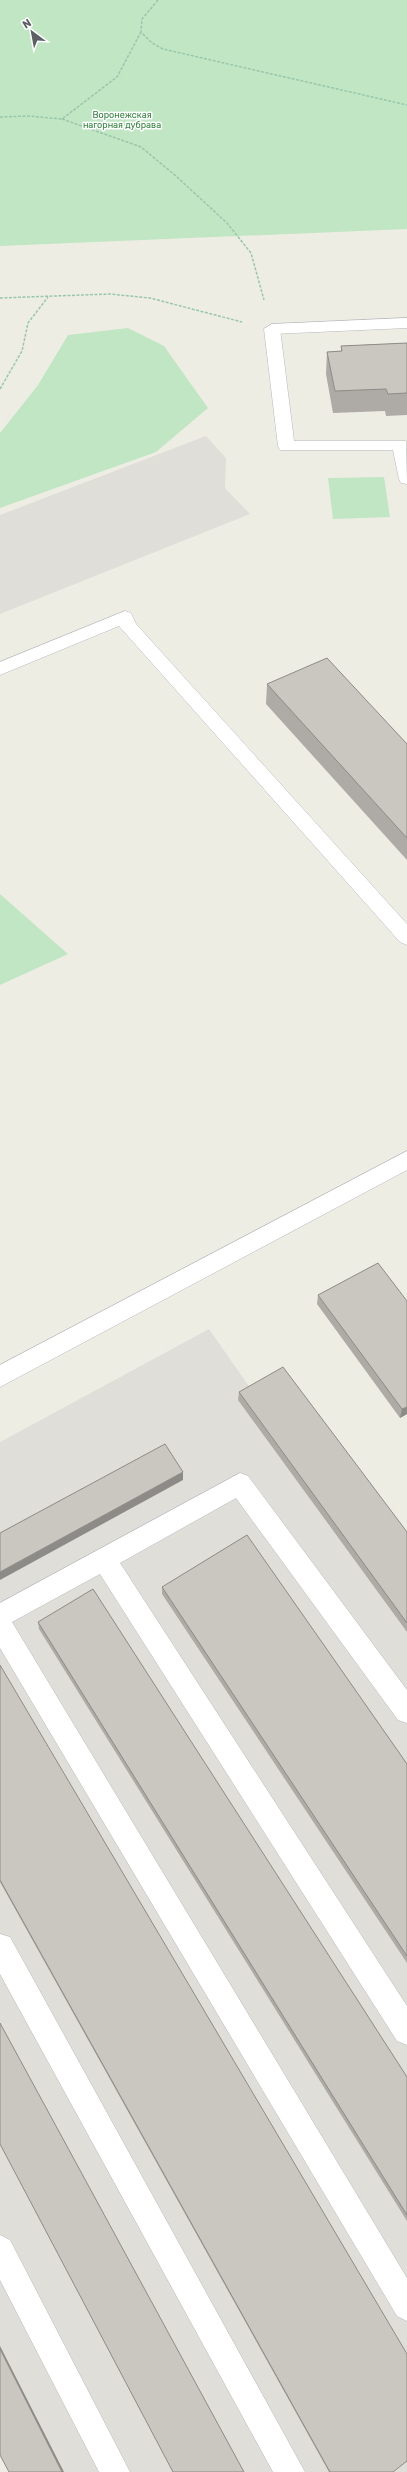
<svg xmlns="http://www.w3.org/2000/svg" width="407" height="2472" font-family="Rubik,sans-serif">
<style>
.industrial{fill:#e0ded8}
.green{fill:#c0e6c4}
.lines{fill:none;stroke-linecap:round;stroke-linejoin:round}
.lane-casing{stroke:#b6b9be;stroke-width:1}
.street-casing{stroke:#b6b9be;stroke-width:1}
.path{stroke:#99c7ab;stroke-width:1.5;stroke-dasharray:3 1.5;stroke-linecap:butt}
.lane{fill:#fff;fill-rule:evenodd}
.street{fill:#fff;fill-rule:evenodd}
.wall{fill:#aeaba6}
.shaded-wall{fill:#8d8b87}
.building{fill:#cac7c1;stroke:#8d8b87}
.labels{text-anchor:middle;stroke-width:3;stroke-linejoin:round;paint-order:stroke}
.far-park-label{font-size:9px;fill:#348340;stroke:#fff}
</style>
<rect width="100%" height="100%" fill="#eeede4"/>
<path class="industrial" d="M 206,436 L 226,458 L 225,488 L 250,514 L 0,614 L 0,515 Z
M 209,1329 L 253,1392 L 407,1542 L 407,2472 L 11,2472 L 0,2450 L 0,1442 Z"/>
<path class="green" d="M 0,0 L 407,0 L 407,229 L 0,246 Z
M 128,328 L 164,346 L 208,408 L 156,452 L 0,508 L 0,433 L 38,385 L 68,335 Z
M 384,477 L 390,517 L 333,519 L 328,478 Z
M 0,894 L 68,954 L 0,985 Z"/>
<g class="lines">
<defs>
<path id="lane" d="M 272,324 L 280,329 L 294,441 L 406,441 L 407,484 L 401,483 L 399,479 L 393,450 L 280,450 L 278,446 L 264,329 Z
M 125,611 L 131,613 L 136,624 L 407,924 L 407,945 L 400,942 L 119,626 L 0,675 L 0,662 Z
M 407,1151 L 407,1170 L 0,1387 L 0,1365 Z
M 240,1473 L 248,1476 L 407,1690 L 407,1723 L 398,1720 L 236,1498 L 120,1563 L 407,2006 L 407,2045 L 397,2041 L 100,1574 L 12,1622 L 407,2278 L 407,2321 L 397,2316 L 0,1648 L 0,1603 Z
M 0,1934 L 10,1937 L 305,2472 L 273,2472 L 0,1974 Z
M 0,2235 L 10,2240 L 130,2472 L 99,2472 L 0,2280 Z"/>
<path id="street" d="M 407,318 L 407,328 L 272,334 L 264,329 L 272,324 Z"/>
</defs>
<use href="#lane" class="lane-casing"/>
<use href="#street" class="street-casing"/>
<path class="path" d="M 158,0 L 142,19 L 141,32 L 152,43 L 163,49 L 407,105
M 0,117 L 28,116 L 62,119 L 117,77 L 141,32
M 62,119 L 141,147 L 176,176 L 227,223 L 251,253 L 264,300
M 0,298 L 110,294 L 150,298 L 242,322
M 0,389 L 22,351 L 28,323 L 48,297"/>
<use href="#lane" class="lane"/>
<use href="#street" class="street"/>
</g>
<path class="wall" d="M 407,343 L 407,415 L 386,416 L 385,411 L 333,413 L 326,374 L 327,352 L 341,351 L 341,346 Z
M 267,684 L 407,744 L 407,860 L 266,704 Z
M 318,1295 L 407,1414 L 400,1418 L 317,1304 Z
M 239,1392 L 407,1532 L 407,1632 L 238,1400 Z
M 162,1587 L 407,1764 L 407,1963 L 162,1594 Z
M 38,1622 L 407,2077 L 407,2221 L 39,1629 Z
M 0,1665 L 393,2472 L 329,2472 L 0,1882 Z"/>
<path class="shaded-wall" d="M 407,1407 L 407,1414 L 400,1418 L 402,1409 Z
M 183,1472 L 183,1480 L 0,1580 L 0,1572 Z
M 0,2346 L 64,2472 L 62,2472 L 0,2349 Z"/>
<path class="building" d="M 407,343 L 407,393 L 388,394 L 386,389 L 335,391 L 327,352 L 342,351 L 341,346 Z
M 327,658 L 407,744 L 407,838 L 267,684 Z
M 378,1263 L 407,1301 L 407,1407 L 402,1409 L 318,1295 Z
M 283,1367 L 407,1532 L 407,1623 L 239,1392 Z
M 165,1444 L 183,1472 L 0,1572 L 0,1533 Z
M 247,1535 L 407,1764 L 407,1956 L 162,1587 Z
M 93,1589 L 407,2077 L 407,2215 L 38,1622 Z
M 0,1665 L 407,2354 L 407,2461 L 393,2472 L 330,2472 L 0,1880 Z
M 0,2023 L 244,2472 L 173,2472 L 0,2144 Z
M 0,2349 L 62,2472 L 9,2472 L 0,2455 Z"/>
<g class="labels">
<g class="far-park-label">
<text x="122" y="118">Воронежская<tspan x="122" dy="10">нагорная дубрава</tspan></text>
</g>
</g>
<g transform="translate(32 32) rotate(328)" stroke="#ffffff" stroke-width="3" paint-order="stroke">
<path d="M0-3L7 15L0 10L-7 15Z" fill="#5c5f64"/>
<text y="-6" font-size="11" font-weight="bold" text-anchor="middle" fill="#5c5f64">N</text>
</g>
</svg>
